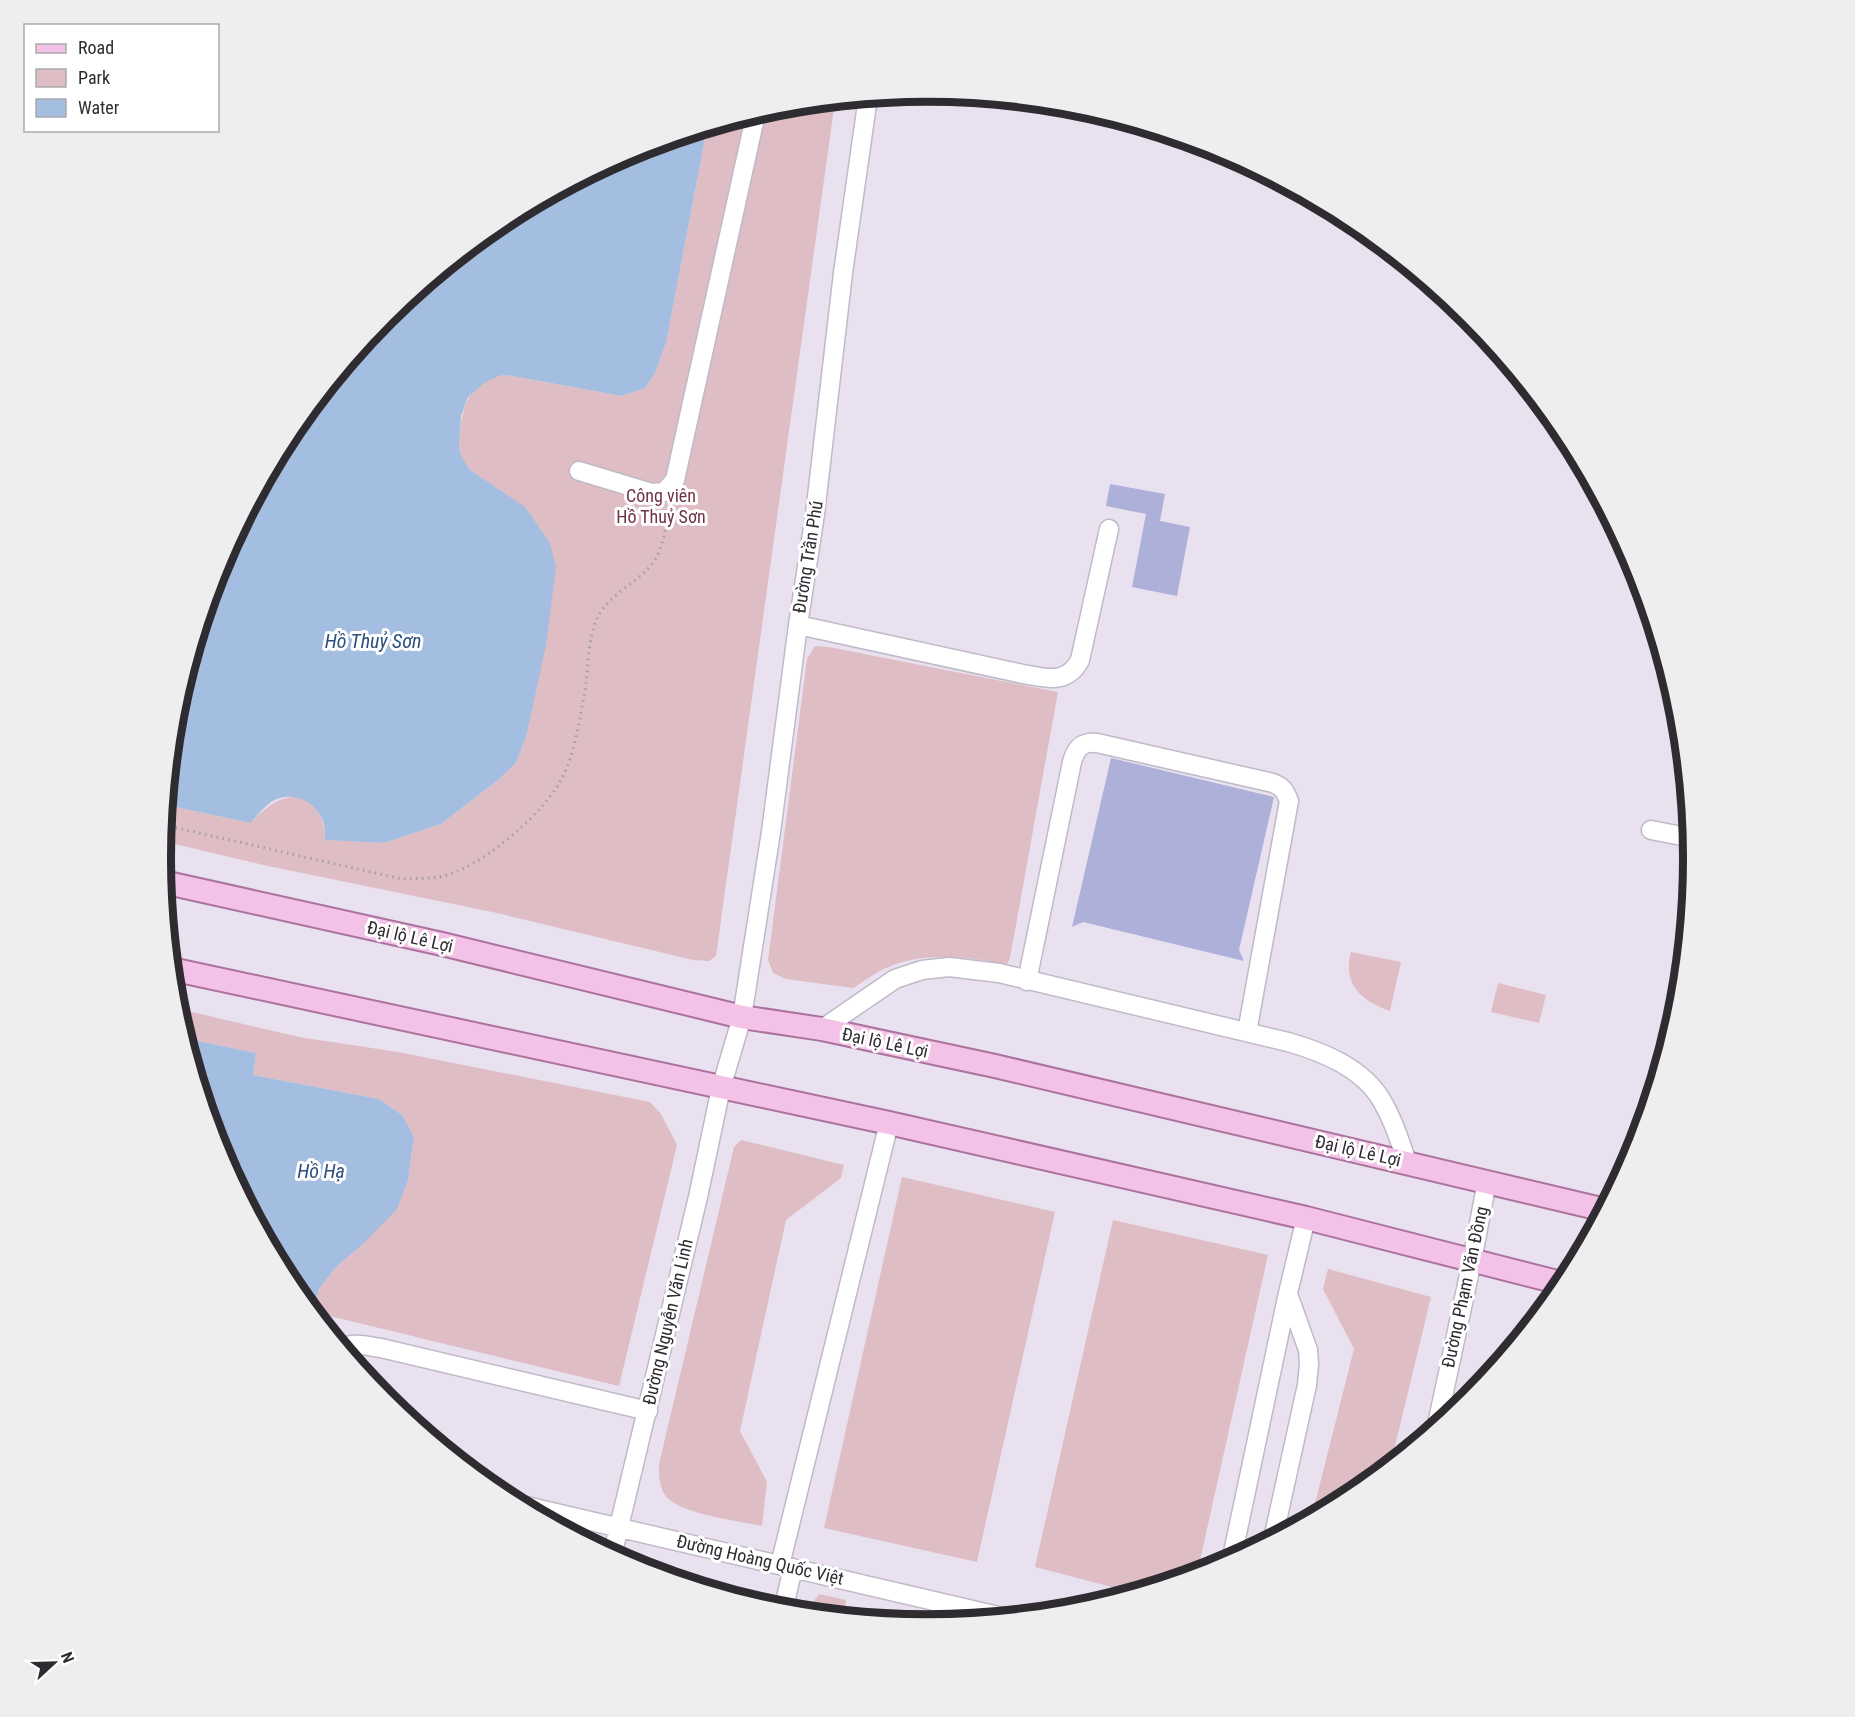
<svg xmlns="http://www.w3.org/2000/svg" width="1855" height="1717" font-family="'Roboto Condensed',sans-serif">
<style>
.green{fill:#dfbdc4}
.water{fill:#a3bee0}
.building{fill:#adb0d8}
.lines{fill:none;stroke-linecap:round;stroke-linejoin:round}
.minor-casing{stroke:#c0b9c7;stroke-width:21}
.major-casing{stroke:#aa729d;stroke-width:26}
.path{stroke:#a49eaa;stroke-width:3;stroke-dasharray:1.5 4.5;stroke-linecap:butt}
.minor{stroke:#fff;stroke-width:18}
.major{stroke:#f4c1e7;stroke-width:22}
.labels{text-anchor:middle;stroke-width:6;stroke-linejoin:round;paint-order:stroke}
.park-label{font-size:18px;fill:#6f3344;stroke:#fff}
.street-label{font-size:18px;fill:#2e2b31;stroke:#fff}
.water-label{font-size:20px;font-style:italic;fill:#2a4f7c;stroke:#fff}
.rim{fill:none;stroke:#2e2b31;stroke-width:8}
</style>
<rect width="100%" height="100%" fill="#e9e1f0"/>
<path class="green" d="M 835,101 L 716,956 L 709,961 L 693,960 L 497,913 L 268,866 L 162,841 L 166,805 L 251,823 C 282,786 321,786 326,840 L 384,843 L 441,824 L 498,780 L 516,763 L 526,737 L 507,496 C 492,485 469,475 461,457 C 458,449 459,442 460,434 C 462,404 472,377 507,375 L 622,396 L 645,388 L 655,373 L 666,343 L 707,128 L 778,106 Z
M 815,646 L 829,647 L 1058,692 L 1010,958 L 1007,964 C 968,957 923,951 886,968 C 874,973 864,982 853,988 L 786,979 L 773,973 L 768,960 L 807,659 Z
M 1351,952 L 1401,962 L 1390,1011 C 1362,1001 1342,985 1351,952 Z
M 1498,983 L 1546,995 L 1539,1023 L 1491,1012 Z
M 175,1008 L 299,1037 L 398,1052 L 650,1102 L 661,1114 L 677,1145 L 619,1386 L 313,1312 L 319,1289 L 336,1267 L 363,1244 L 408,1180 L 414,1137 L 402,1115 L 379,1099 L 253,1075 L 256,1053 L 188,1039 L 187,1045 Z
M 741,1140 L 844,1165 L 841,1178 L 786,1220 L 740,1431 L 767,1482 L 762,1526 C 739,1521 678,1514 665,1495 C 659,1486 659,1475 659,1464 L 734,1147 Z
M 902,1177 L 1055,1212 L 977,1562 L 824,1528 Z
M 1113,1220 L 1268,1255 L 1197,1574 L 1135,1593 L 1035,1567 Z
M 1328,1269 L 1431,1297 L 1390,1467 L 1353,1496 L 1311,1519 L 1354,1349 L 1323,1289 Z
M 819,1594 L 846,1600 L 844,1617 L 809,1614 L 811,1605 Z"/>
<path class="water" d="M 707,128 L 666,343 L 655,373 L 645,388 L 622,396 L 507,375 L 499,376 L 484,383 L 468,397 L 461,416 L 459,448 L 461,456 L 470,470 L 525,507 L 550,543 L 556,568 L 546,645 L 526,737 L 516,763 L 498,780 L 441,824 L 384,843 L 325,840 C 325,834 325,827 323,821 C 315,800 291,790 271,802 C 263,808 257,815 251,823 L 166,805 L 175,709 L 219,565 L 290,432 L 385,316 L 502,221 L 634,150 Z
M 188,1039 L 256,1053 L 253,1075 L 379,1099 L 402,1115 L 414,1137 L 408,1180 L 397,1209 L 363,1244 L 336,1267 L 319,1289 L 313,1313 L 290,1284 L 219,1152 L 187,1045 Z"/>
<path class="building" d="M 1110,484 L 1165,494 L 1160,521 L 1190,527 L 1177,596 L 1132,587 L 1146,514 L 1106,506 Z
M 1111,758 L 1274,797 L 1239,950 L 1244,961 L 1083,922 L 1072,927 Z"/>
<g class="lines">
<defs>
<path id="minor" d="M 579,471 L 652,493 L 664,492 L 675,480 L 756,113
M 798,625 L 1023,674 C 1046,678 1067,685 1080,660 L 1109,529
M 1651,830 L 1692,838
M 1027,981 L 1072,762 C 1076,748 1082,741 1097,743 L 1273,783 C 1283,787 1285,791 1289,801 L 1247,1032
M 822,1029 L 895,979 L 922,970 L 949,967 L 999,973 L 1288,1042 C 1323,1052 1363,1068 1382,1101 C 1393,1120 1400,1141 1407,1162
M 342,1348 C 354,1342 367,1346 381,1348 L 648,1411
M 1436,1429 L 1472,1261 L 1487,1181
M 513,1503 L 1007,1618
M 1273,1539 L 1307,1385 L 1309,1364 L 1308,1350 L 1288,1294
M 612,1556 L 698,1197 L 721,1088 L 742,1017 L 771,832 L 798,625 L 815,514 L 843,273 L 868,97
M 1231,1562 L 1288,1293 L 1306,1218
M 780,1565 L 889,1123
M 783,1611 L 793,1568"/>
<path id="major" d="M 163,882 L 442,944 L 742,1017 L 822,1029 L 995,1066 L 1605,1210
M 171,969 L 889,1123 L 1306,1218 L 1565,1284"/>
</defs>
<use href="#minor" class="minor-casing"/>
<use href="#major" class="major-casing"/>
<path class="path" d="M 164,825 L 402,879 C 414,878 427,879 439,877 C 479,870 542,815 561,780 C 575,755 579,720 585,692 C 588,672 588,639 596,621 C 607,594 636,585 653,563 C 664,547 666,525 669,507"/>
<use href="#minor" class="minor"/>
<use href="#major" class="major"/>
</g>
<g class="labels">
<g class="park-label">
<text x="661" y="502">Công viên<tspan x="661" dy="21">Hồ Thuỷ Sơn</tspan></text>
</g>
<g class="street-label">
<text transform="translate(808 557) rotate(-81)" y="6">Đường Trần Phú</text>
<text transform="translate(410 937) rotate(13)" y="6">Đại lộ Lê Lợi</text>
<text transform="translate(885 1043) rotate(12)" y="6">Đại lộ Lê Lợi</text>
<text transform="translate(1358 1151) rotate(13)" y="6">Đại lộ Lê Lợi</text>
<text transform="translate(1465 1287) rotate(-78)" y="6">Đường Phạm Văn Đồng</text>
<text transform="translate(668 1322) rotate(-77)" y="6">Đường Nguyễn Văn Linh</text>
<text transform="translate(760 1560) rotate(13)" y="6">Đường Hoàng Quốc Việt</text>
</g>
<g class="water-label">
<text x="373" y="648">Hồ Thuỷ Sơn</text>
<text x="321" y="1178">Hồ Hạ</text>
</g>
</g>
<path d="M0 0H1855V1717H0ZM171 858a756 756 0 1 1 1512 0a756 756 0 1 1-1512 0Z" fill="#eeeeef" fill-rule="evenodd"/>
<path class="rim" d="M171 858a756 756 0 1 1 1512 0a756 756 0 1 1-1512 0Z"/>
<rect x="24" y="24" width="195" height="108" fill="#ffffff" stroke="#abaaad" stroke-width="1.5"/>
<rect x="36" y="44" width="30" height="9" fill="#f4c1e7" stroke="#abaaad" stroke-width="1.5"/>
<text x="78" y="54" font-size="18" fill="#2e2b31">Road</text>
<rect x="36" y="69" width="30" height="18" fill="#dfbdc4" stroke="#abaaad" stroke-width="1.5"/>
<text x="78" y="84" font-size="18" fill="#2e2b31">Park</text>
<rect x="36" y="99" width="30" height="18" fill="#a3bee0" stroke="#abaaad" stroke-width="1.5"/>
<text x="78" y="114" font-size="18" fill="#2e2b31">Water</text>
<g transform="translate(54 1663) rotate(68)" stroke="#ffffff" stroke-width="4.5" paint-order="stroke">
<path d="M0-4.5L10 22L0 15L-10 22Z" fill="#2e2b31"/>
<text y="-9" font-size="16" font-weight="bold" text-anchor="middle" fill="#2e2b31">N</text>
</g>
</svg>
